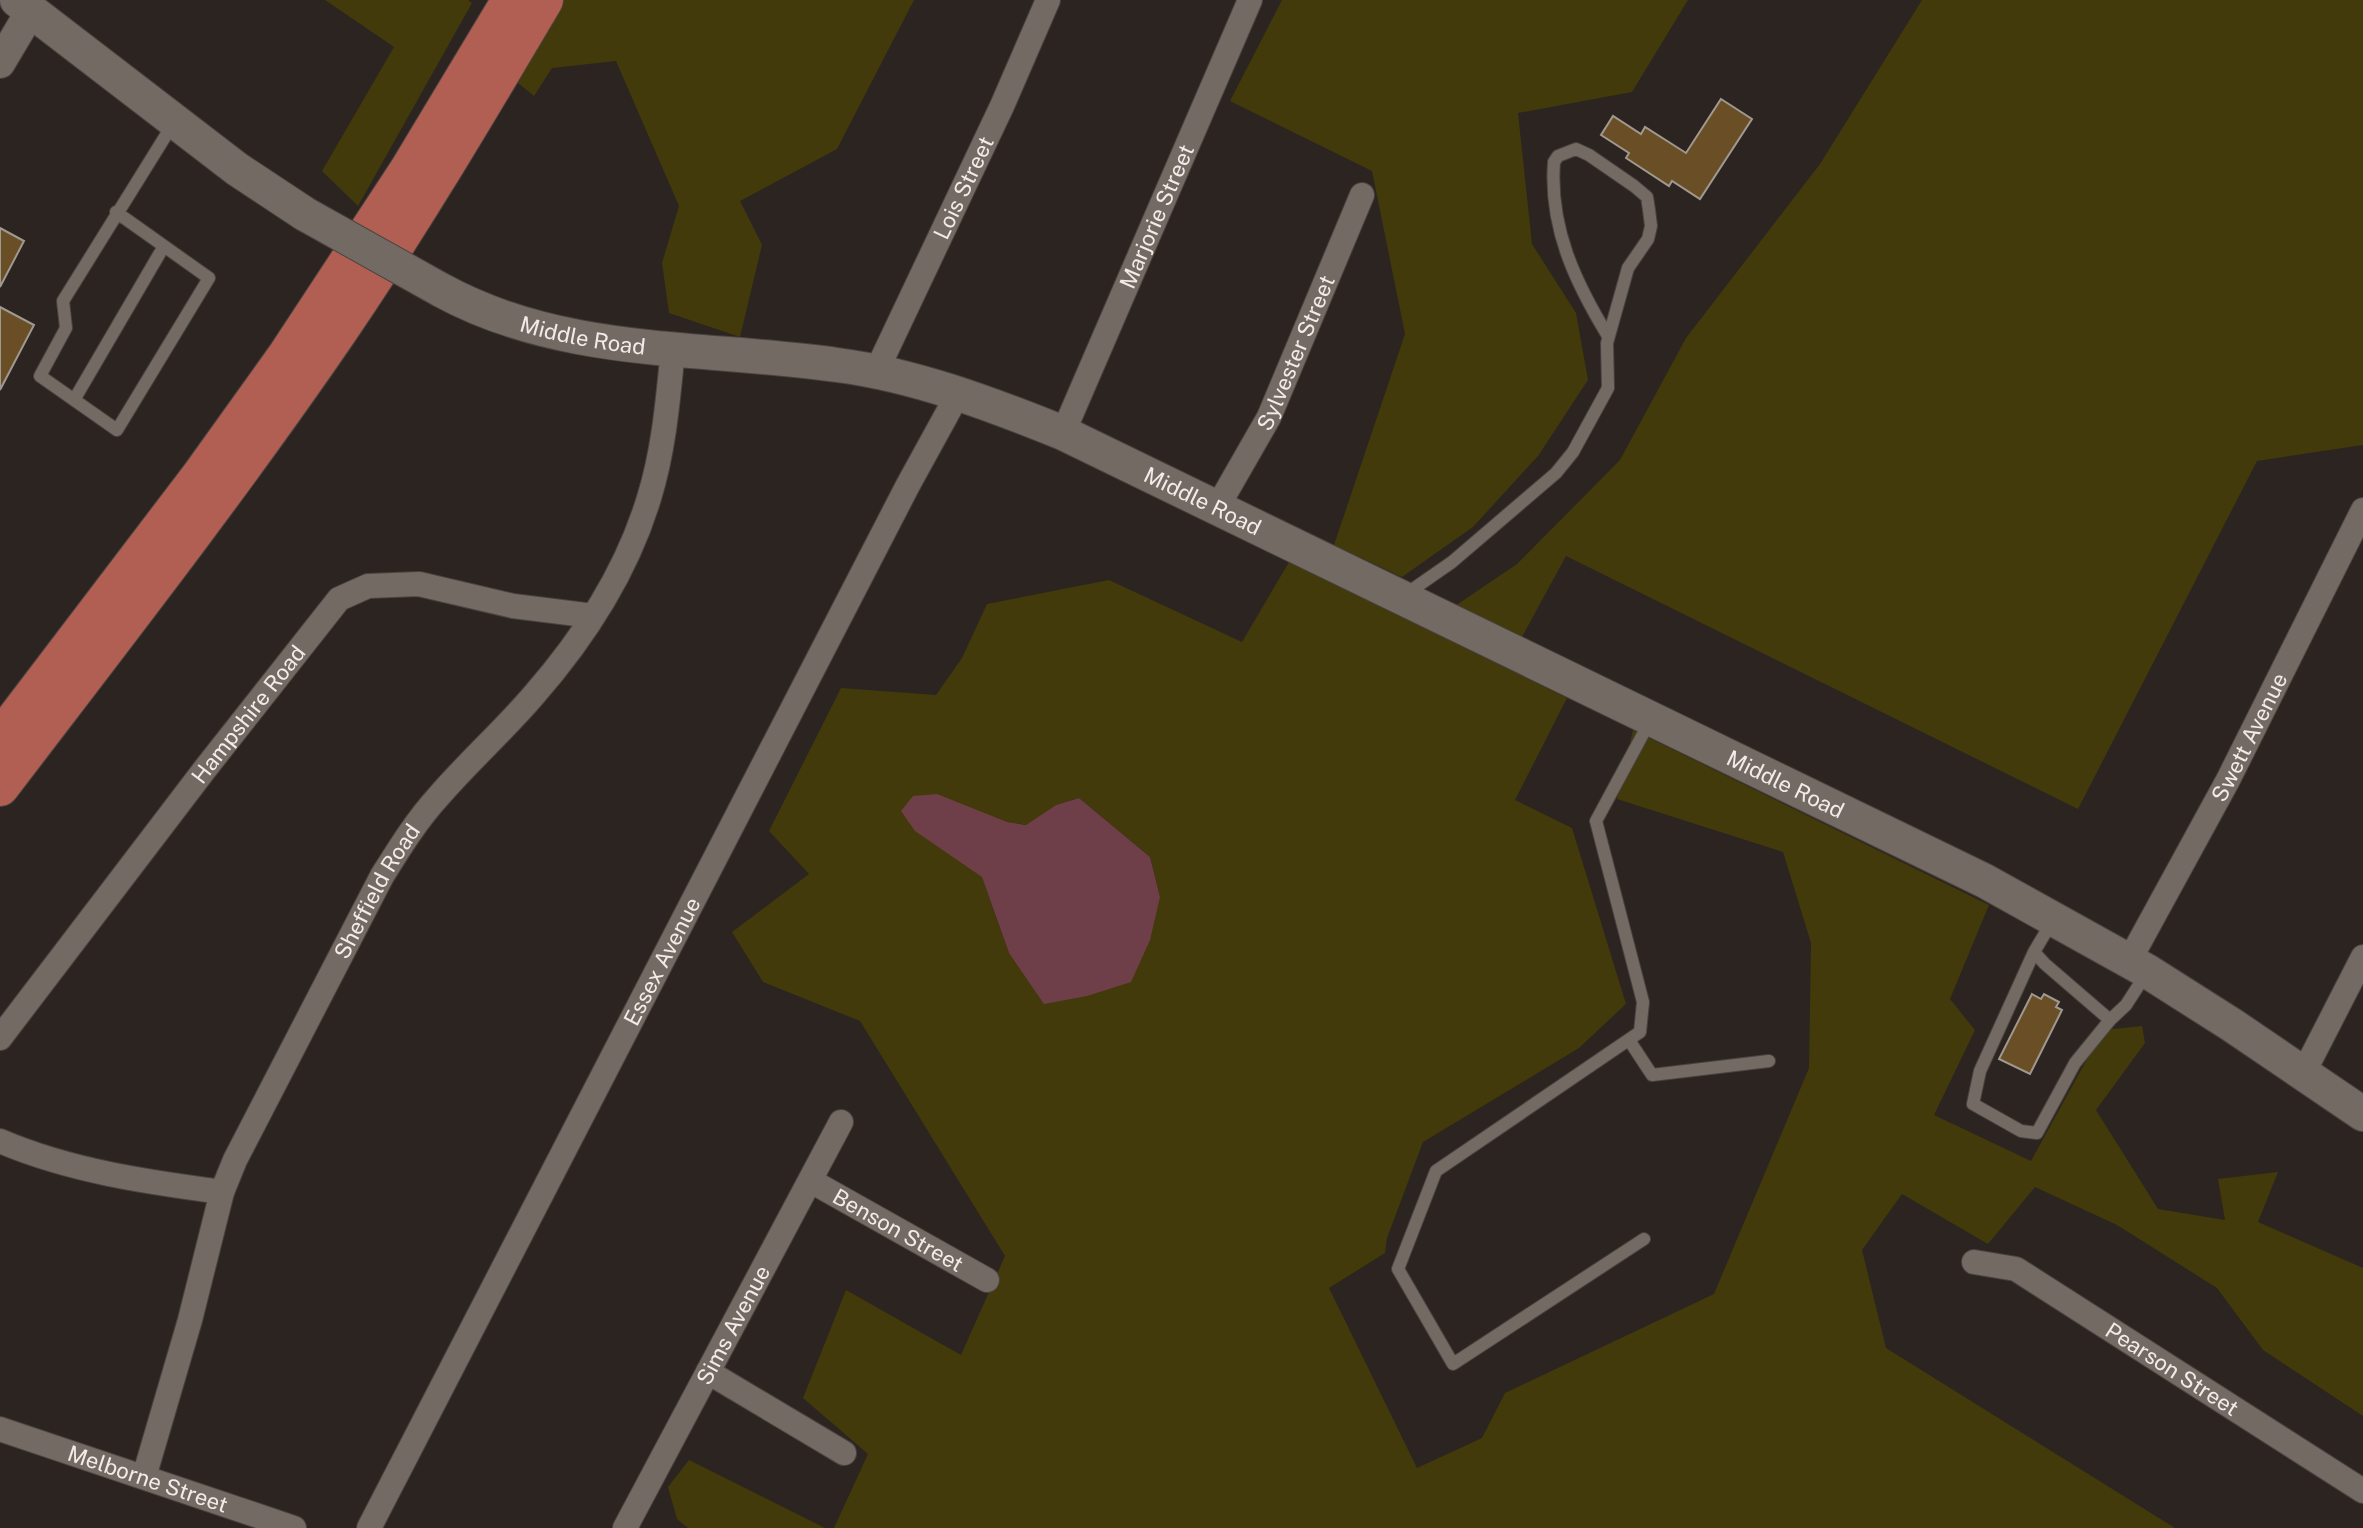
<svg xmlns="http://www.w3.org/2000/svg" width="2363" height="1528" font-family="'Public Sans',sans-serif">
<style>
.green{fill:#423a0a;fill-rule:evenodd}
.water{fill:#6f3f49}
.building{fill:#6a4f26;stroke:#9f9990;stroke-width:2}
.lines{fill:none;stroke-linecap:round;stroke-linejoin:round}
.service-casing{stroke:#4a433f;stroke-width:14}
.minor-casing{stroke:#4a433f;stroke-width:26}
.tertiary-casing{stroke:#4a433f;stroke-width:32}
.secondary-casing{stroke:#4a433f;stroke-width:36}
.primary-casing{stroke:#4a433f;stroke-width:40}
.service{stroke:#746a64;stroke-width:12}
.minor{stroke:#746a64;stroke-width:24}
.tertiary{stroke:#746a64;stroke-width:30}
.secondary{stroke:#746a64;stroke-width:34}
.primary{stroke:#b15f53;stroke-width:38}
.secondary-bridge-casing{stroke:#4a433f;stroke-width:36;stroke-linecap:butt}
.secondary-bridge{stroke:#746a64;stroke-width:34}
.labels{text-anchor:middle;stroke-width:7;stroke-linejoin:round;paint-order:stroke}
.street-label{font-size:22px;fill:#f2ece9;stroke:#231b16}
</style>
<rect width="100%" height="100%" fill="#2c2420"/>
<path class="green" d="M 325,0 L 468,0 L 472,3 L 358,206 L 322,171 L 394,47 Z
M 558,0 L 914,0 L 837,149 L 740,201 L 762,245 L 740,337 L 669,313 L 662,263 L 679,206 L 616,61 L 552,68 L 534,96 L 513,79 Z
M 1282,0 L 1688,0 L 1632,92 L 1518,113 L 1532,244 L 1576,313 L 1588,380 L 1538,456 L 1473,527 L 1402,577 L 1334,545 L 1405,334 L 1372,171 L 1230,101 Z
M 1922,0 L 2363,0 L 2363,445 L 2257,461 L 2078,809 L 1566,556 L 1522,637 L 1455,606 L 1517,564 L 1620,460 L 1686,338 L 1820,164 Z
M 1289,562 L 1567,698 L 1515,800 L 1572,828 L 1626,1004 L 1579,1048 L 1423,1142 L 1387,1238 L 1385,1253 L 1329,1288 L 1417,1468 L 1482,1438 L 1505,1393 L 1714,1294 L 1809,1068 L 1811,943 L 1783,852 L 1617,799 L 1633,730 L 1989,905 L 1950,999 L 1975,1030 L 1934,1115 L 2031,1161 L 2103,1030 L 2142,1026 L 2145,1043 L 2096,1110 L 2158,1209 L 2225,1220 L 2218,1179 L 2278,1172 L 2258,1222 L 2363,1268 L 2363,1416 L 2263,1350 L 2217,1288 L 2117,1225 L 2035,1187 L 1988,1244 L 1902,1194 L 1862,1250 L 1886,1348 L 2175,1528 L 834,1528 L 868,1454 L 803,1398 L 846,1290 L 961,1355 L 1005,1256 L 860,1021 L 763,982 L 732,932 L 809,874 L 769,831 L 841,688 L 936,695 L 962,658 L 987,604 L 1109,580 L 1242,642 ZM 1079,798 L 1150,857 L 1160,897 L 1009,953 L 982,877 L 1007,822 L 1027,825 L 1056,805 Z
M 689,1460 L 825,1528 L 688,1528 L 677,1519 L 668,1487 Z"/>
<path class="water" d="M 937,794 L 1007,822 L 1026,825 L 1056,805 L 1079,798 L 1150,857 L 1160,897 L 1150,940 L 1131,982 L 1087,996 L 1044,1004 L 1009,953 L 982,877 L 915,831 L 901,811 L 913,796 Z"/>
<path class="building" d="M 1721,99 L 1752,119 L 1700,199 L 1672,181 L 1669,186 L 1626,158 L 1629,153 L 1601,135 L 1613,116 L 1641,134 L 1645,127 L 1686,153 Z
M 0,228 L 24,241 L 0,287 Z
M 0,307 L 34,325 L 0,390 Z
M 2032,994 L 2041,999 L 2044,994 L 2059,1002 L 2056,1007 L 2062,1010 L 2030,1074 L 1999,1059 Z"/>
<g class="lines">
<defs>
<path id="service" d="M 116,212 L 209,278 L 117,430 L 40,376 L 66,328 L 63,301 L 173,124
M 74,400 L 164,246
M 1406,594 L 1452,562 L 1556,473 L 1573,452 L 1608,388 L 1607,343 L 1628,268 L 1648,239 L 1651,226 L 1649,210 L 1647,197 L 1634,186 L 1589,155 L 1576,149 L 1558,156 L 1554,162 C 1549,227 1575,282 1608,336
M 2053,920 L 2034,952 L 2045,964 L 2110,1020
M 2034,952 L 1980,1071 L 1973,1104 L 2021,1131 L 2037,1133 L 2075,1063 L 2110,1020 L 2126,1005 L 2146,974
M 1629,1040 L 1652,1075 L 1769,1061
M 1644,1239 L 1453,1364 L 1398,1269 L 1436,1171 L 1640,1032 L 1643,1002 L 1596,821 L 1649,723"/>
<g id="minor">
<path id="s1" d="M 876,372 L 1002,106 L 1048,0"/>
<path id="s2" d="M 1063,433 L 1250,0"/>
<path id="s3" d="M 1218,506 L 1269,417 L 1362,195"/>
<path id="s4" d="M 2129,961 L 2228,780 L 2363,510"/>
<path id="s5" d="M 0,1038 L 205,769 L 339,599 L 368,586 L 419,584 L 513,606 L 593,616"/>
<path d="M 2304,1072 L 2363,957"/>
<path d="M 0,1141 C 70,1171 147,1182 222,1192"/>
<path id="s6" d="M 811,1181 L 987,1280"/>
<path id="s7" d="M 1974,1262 L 2016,1269 L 2363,1491"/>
<path d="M 708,1372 L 844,1453"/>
<path id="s8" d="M 0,1429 L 294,1528"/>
<path id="s9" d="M 144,1477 L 190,1320 L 222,1192 L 235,1160 L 382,876 C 399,849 416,821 438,797 C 468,762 503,731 533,696 C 583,639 627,571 649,498 C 664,450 668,399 673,349"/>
<path id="s10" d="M 369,1528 L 908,485 L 958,394"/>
<path id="s11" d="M 625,1528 L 841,1122"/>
</g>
<path id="tertiary" d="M 0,63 L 31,11"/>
<g id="secondary">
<path d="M 17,0 L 237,169 L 305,214"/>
<path id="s12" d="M 441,290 C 563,357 703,346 837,365 C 915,375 991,404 1063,433 L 1985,881 L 2147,971 L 2232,1025 L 2363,1114"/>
</g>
<path id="primary" d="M 0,739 L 201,475 L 287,355 L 408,171 L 511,0
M 0,787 C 109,644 220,502 322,355 C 402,240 473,120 544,0"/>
</defs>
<use href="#service" class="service-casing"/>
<use href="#minor" class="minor-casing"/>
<use href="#tertiary" class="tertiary-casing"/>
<use href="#secondary" class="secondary-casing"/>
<use href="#primary" class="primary-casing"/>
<use href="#service" class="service"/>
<use href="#minor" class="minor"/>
<use href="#tertiary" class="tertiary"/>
<use href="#secondary" class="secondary"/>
<use href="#primary" class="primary"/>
<defs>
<path id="secondary-bridge" d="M 305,214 L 441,290"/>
</defs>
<use href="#secondary-bridge" class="secondary-bridge-casing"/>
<use href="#secondary-bridge" class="secondary-bridge"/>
</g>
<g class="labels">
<g class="street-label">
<text dy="8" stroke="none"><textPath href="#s1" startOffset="204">Lois Street</textPath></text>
<text dy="8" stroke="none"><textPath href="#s2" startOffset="236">Marjorie Street</textPath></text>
<text dy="8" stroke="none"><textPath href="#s12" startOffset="150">Middle Road</textPath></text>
<text dy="8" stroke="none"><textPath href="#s3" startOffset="172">Sylvester Street</textPath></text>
<text dy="8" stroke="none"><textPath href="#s12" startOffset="798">Middle Road</textPath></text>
<text dy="8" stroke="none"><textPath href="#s5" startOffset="408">Hampshire Road</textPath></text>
<text dy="8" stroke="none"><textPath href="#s4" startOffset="254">Swett Avenue</textPath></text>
<text dy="8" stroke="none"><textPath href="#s12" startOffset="1446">Middle Road</textPath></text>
<text dy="8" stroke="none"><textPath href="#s9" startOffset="634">Sheffield Road</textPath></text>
<text dy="8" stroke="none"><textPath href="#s10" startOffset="638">Essex Avenue</textPath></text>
<text dy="8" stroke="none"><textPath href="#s6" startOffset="100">Benson Street</textPath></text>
<text dy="8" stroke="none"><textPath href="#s11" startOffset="230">Sims Avenue</textPath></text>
<text dy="8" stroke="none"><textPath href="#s7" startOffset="228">Pearson Street</textPath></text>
<text dy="8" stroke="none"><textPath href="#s8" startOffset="156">Melborne Street</textPath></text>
</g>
</g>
</svg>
